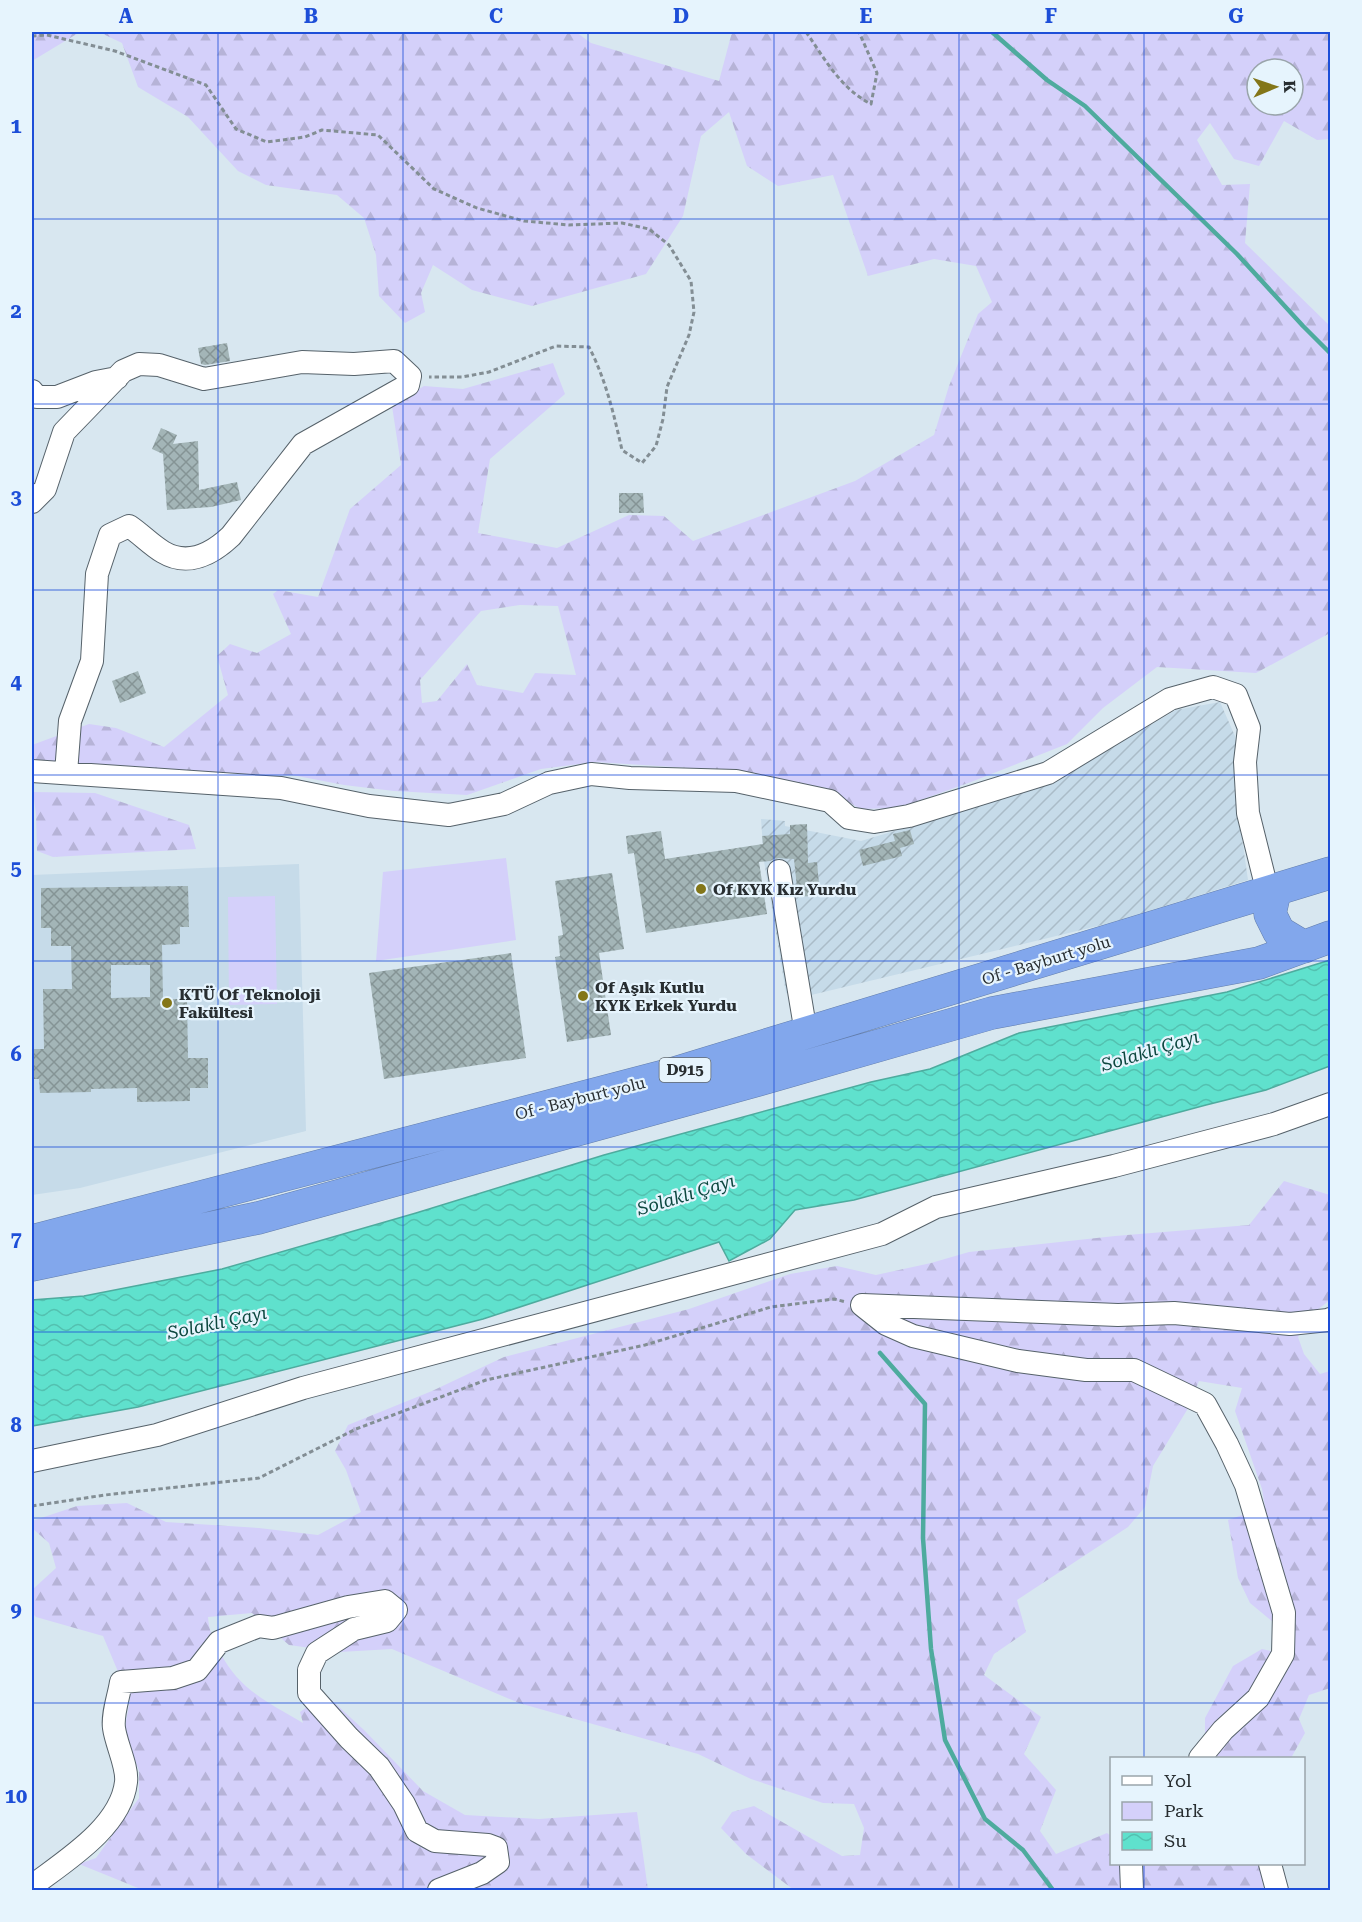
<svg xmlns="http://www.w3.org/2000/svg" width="1362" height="1922" font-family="'Roboto Serif',serif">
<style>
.built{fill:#c6dbe9}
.industrial{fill:url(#industrial-furrows)}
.forest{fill:url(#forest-firs);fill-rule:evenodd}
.green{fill:#d4d0fa}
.water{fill:url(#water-waves);stroke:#4eab9e;stroke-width:1.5}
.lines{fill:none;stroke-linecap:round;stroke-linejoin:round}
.stream{stroke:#4eab9e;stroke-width:4.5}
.building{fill:url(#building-cross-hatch);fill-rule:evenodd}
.minor-casing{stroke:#56626a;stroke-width:24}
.highway-casing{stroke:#627dab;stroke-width:33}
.path{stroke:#838e94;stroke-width:3;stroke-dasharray:4.5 3;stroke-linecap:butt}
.minor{stroke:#fff;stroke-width:22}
.highway{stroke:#82a7ec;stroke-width:32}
.grid{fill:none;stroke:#1d4ed8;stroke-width:1.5;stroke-opacity:0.55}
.poi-dot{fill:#837619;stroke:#e6f4fd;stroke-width:2}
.labels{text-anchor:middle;stroke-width:4.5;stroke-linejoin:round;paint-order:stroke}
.shield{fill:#e6f4fd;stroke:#61696e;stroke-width:1.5}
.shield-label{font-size:15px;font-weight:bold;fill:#282e31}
.poi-label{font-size:16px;font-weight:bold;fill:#282e31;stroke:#e6f4fd;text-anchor:start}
.street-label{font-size:16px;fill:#282e31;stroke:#e6f4fd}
.water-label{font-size:18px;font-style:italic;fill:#0c473f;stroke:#e6f4fd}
.neatline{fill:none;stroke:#1d4ed8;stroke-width:2}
.grid-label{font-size:20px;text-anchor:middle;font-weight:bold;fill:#1d4ed8}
</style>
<defs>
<pattern id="industrial-furrows" width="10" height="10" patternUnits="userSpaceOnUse" patternTransform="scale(1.5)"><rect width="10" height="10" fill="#c6dbe9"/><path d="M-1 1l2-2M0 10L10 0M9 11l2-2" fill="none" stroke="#aabcc8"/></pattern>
<pattern id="forest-firs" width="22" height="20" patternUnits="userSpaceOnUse" patternTransform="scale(1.5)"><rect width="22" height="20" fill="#d4d0fa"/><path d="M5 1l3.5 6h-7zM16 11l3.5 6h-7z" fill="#b6b3d7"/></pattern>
<pattern id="water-waves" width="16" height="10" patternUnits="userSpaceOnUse" patternTransform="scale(1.5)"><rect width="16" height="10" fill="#5fe1cd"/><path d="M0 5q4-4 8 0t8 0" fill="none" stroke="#53c1b0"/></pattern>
<pattern id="building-cross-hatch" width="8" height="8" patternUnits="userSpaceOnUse" patternTransform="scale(1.5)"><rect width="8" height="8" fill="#a3b5b7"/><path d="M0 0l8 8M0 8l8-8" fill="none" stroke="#859495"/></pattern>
</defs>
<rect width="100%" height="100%" fill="#d8e7f0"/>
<path class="built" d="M 299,864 L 306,1131 L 80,1188 L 32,1195 L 32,875 Z"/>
<path class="industrial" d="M 1220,702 L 1235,736 L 1239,817 L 1248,880 L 1110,923 L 803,997 L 786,993 L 764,861 L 761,819 L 785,821 L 785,826 L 861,841 L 1051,784 L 1176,710 Z"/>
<path class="forest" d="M 32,32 L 80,32 L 32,61 Z
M 99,32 L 576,32 L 591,43 L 719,81 L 732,32 L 1330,32 L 1330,139 L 1317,140 L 1284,121 L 1259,166 L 1234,159 L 1210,123 L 1197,140 L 1222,185 L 1250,184 L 1245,243 L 1330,326 L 1330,633 L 1256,673 L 1157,667 L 1103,708 L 1067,744 L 971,782 L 898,808 L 860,809 L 826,788 L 722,770 L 595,762 L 541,769 L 467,795 L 394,791 L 344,785 L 292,775 L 213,774 L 32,762 L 32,745 L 89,724 L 116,728 L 164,747 L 228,695 L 217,656 L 230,644 L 257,653 L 291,634 L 273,594 L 278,590 L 318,597 L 350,509 L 401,465 L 392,406 L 424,386 L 463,389 L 553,363 L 565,394 L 490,459 L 478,533 L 557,548 L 629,515 L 664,516 L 693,541 L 855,481 L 934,435 L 949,386 L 978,314 L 992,302 L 976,266 L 934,259 L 868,276 L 833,175 L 778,186 L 747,166 L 729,112 L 701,136 L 683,216 L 646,274 L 532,306 L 472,290 L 433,265 L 421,293 L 425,312 L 405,323 L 379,296 L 376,255 L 364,218 L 337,195 L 266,185 L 238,171 L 188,117 L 138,87 L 122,43 ZM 1257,69 L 1293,69 L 1293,105 L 1257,105 ZM 520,605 L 558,606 L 576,675 L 535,673 L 523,693 L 477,685 L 467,664 L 437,701 L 422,703 L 420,680 L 481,611 Z
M 33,792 L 95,793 L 189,825 L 196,849 L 53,857 L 37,851 L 36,814 Z
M 1284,1181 L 1330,1195 L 1330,1300 L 1317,1310 L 1298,1337 L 1304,1354 L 1320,1374 L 1330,1371 L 1330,1688 L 1309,1695 L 1299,1719 L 1305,1733 L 1291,1758 L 1205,1758 L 1205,1718 L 1233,1666 L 1262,1649 L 1289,1655 L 1290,1636 L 1250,1603 L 1238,1578 L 1228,1520 L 1265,1507 L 1262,1489 L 1235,1411 L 1242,1388 L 1199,1381 L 1187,1410 L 1153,1466 L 1145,1507 L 1128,1527 L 1017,1600 L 1026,1632 L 994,1654 L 984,1675 L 1041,1717 L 1024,1754 L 1056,1790 L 1040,1831 L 1056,1854 L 1107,1833 L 1111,1836 L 1112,1864 L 1259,1864 L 1264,1890 L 794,1890 L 746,1854 L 721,1828 L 732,1812 L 754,1806 L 842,1856 L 860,1855 L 864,1828 L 854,1804 L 823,1803 L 751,1779 L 698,1754 L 519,1703 L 392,1649 L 340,1652 L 289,1645 L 252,1613 L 208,1617 C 209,1631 213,1640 220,1652 C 239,1690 268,1702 303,1723 L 300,1712 L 325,1694 L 364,1730 L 423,1791 L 465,1815 L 539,1819 L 637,1812 L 648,1890 L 143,1890 L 79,1864 L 96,1858 L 139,1798 L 139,1771 L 124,1731 L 130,1700 L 103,1636 L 36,1617 L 32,1613 L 32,1590 L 56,1568 L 49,1543 L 32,1528 L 32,1521 L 77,1506 L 127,1503 L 166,1522 L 259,1528 L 318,1535 L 361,1512 L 346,1470 L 335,1451 L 348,1425 L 432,1391 L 504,1357 L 689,1309 L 790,1274 L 837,1266 L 876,1275 L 931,1263 L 969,1252 L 1115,1236 L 1249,1225 Z"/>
<path class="green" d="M 506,858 L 516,940 L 376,961 L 383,872 Z
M 275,896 L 277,1004 L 229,1005 L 228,897 Z"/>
<path class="water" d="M 1330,960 L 1330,1066 L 1266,1090 L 1206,1105 L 854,1200 L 795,1210 L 770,1239 L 729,1261 L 719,1242 L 483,1319 L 138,1407 L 32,1426 L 32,1300 L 84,1296 L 222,1269 L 416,1213 L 604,1155 L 871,1082 L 930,1069 L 1019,1033 L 1227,992 Z"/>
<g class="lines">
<path class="stream" d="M 992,32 L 1047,80 L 1085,106 L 1237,254 L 1303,326 L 1330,353
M 880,1353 L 925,1404 L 923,1538 L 931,1649 L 945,1740 L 985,1819 L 1023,1850 L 1053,1890"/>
</g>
<path class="building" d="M 227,343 L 230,361 L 205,365 L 201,364 L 198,348 Z
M 161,428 L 177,435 L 173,444 L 198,441 L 199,490 L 237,482 L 241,500 L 211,507 L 167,510 L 163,454 L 152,449 Z
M 619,493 L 643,493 L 644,513 L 619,513 Z
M 138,671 L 146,693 L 120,703 L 112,681 Z
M 807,824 L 808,863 L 817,862 L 820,895 L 798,897 L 794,859 L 776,858 L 770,861 L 759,862 L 767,914 L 646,933 L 634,853 L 628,854 L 626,836 L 661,831 L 665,859 L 763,844 L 762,836 L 790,834 L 790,825 Z
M 910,830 L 914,844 L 900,848 L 902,856 L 863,866 L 859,850 L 895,841 L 893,834 Z
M 612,873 L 624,949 L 599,953 L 611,1035 L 567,1042 L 555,957 L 560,956 L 558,936 L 563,935 L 555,881 Z
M 188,886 L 189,927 L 180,927 L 180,944 L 162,945 L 163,999 L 187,999 L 188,1058 L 208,1058 L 208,1088 L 190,1088 L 190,1101 L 137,1102 L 137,1088 L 91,1089 L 91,1092 L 40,1093 L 39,1079 L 32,1079 L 32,1049 L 44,1049 L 43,989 L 72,989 L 71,946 L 51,946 L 51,928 L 41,928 L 41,888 ZM 111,965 L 150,965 L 150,997 L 111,998 Z
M 511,953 L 526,1058 L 384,1079 L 369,973 Z"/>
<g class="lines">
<defs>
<path id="minor" d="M 32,391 L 37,397 L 57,397 L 96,382 L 117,378
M 32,502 L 45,489 L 64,432 L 123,371 L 139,364 L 159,365 L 204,379 L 302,362 L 354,364 L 394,361 L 410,376 L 408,385 L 303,444 L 231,536 C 212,554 188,567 163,552 C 151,545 141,534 129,526 L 110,535 L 97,574 L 92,661 L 70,721 L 66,773
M 32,771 L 281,788 L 369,806 L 449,815 L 504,804 L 549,783 L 591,774 L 630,778 L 736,781 L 830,801 L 849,818 L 874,822 L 909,816 L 1048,773 L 1170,699 L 1213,687 L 1236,695 L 1249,728 L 1245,762 L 1248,813 L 1268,893
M 779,871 L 806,1033
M 32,1461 L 157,1435 L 303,1388 L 882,1234 L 936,1207 L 1114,1166 L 1274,1124 L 1330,1104
M 1200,1758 L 1223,1730 L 1258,1698 L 1283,1654 L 1284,1613 L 1246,1485 L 1227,1444 L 1205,1404 L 1134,1370 L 1086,1370 L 1018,1361 L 913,1336 L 886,1324 L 862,1305 L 1118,1315 L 1174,1313 L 1290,1324 L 1328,1320 L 1330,1319
M 1131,1864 L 1132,1890
M 1270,1864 L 1277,1890
M 32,1886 C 65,1861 121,1827 126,1782 C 128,1767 116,1744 114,1728 C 112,1714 119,1696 121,1682 L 173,1678 L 197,1670 L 219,1642 L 259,1626 L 273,1628 L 348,1607 L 385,1601 L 396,1610 L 387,1621 L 354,1629 L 317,1653 L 309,1670 L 309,1693 L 349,1738 L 379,1767 L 404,1804 L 417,1831 L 435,1841 L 488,1845 L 496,1848 L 498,1862 L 482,1873 L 439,1890"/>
<path id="highway" d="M 1275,891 L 1270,914 L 1279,932 L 1304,947
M 32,1241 L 668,1075 L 1330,873
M 32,1265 L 258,1218 L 758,1080 L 992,1013 L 1259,963 L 1330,937"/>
</defs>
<use href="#minor" class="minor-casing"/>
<use href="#highway" class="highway-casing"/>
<path class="path" d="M 806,32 C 825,59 840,88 871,104 L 877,73 L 859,32
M 32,36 L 47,35 L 115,51 L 206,85 L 236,129 L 267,142 L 305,137 L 322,130 L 378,135 L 434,189 L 477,208 L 524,221 L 569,225 L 622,223 L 649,229 L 669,245 L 691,281 L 694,312 L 689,335 L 667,387 L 663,419 L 656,446 L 642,463 L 622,450 C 614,415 606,380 589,347 L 556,346 L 489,372 L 462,377 L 429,377
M 32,1506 L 105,1495 L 259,1478 L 356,1429 L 486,1380 L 645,1345 L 771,1307 L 834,1299 L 846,1302"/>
<use href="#minor" class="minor"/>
<use href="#highway" class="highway"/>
</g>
<path class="grid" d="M 218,32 L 218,1890M 403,32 L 403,1890M 588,32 L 588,1890M 774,32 L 774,1890M 959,32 L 959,1890M 1144,32 L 1144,1758M 32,219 L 1330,219M 32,404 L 1330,404M 32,590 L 1330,590M 32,775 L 1330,775M 32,961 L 1330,961M 32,1147 L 1330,1147M 32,1332 L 1330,1332M 32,1518 L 1330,1518M 32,1703 L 1330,1703M 1144,1864 L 1144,1890"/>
<g class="poi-dot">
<circle cx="701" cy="889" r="6"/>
<circle cx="583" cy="996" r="6"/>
<circle cx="167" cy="1003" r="6"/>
</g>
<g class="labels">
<rect class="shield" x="659.5" y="1058" width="51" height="24" rx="4.5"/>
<g class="shield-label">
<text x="685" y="1075">D915</text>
</g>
<g class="poi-label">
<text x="713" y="895">Of KYK Kız Yurdu</text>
<text x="595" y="993">Of Aşık Kutlu<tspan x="595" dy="18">KYK Erkek Yurdu</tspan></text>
<text x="179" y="1000">KTÜ Of Teknoloji<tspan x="179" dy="18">Fakültesi</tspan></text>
</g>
<g class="street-label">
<text transform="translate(1046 960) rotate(-17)" y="6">Of - Bayburt yolu</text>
<text transform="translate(580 1098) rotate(-14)" y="6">Of - Bayburt yolu</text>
</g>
<g class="water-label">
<text transform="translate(1150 1051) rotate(-17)" y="6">Solaklı Çayı</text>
<text transform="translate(686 1195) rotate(-17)" y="6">Solaklı Çayı</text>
<text transform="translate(217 1323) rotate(-12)" y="6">Solaklı Çayı</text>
</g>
</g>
<rect width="1362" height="1922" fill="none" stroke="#e6f4fd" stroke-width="66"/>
<rect x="1110" y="1757" width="195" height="108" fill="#e6f4fd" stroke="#9aa5ab" stroke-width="1.5"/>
<rect x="1122" y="1776" width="30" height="9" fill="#ffffff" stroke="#9aa5ab" stroke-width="1.5"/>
<text x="1164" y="1787" font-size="18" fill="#282e31">Yol</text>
<rect x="1122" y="1802" width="30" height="18" fill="#d4d0fa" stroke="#9aa5ab" stroke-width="1.5"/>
<text x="1164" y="1817" font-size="18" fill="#282e31">Park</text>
<rect x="1122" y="1832" width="30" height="18" fill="url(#water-waves)" stroke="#9aa5ab" stroke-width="1.5"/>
<text x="1164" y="1847" font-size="18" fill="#282e31">Su</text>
<g transform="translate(1275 87) rotate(88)"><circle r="28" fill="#e6f4fd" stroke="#9aa5ab" stroke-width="1.5"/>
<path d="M0-4.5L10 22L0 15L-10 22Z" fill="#837619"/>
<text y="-9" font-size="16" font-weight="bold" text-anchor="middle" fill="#282e31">K</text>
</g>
<rect x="33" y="33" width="1296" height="1856" class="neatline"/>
<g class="grid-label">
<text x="126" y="23">A</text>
<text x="311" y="23">B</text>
<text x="496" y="23">C</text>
<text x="681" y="23">D</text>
<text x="866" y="23">E</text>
<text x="1051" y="23">F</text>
<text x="1236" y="23">G</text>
<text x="16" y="133">1</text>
<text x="16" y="318">2</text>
<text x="16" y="504">3</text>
<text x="16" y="689">4</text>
<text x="16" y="875">5</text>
<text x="16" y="1061">6</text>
<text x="16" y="1246">7</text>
<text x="16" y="1432">8</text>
<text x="16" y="1617">9</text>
<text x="16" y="1803">10</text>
</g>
</svg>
